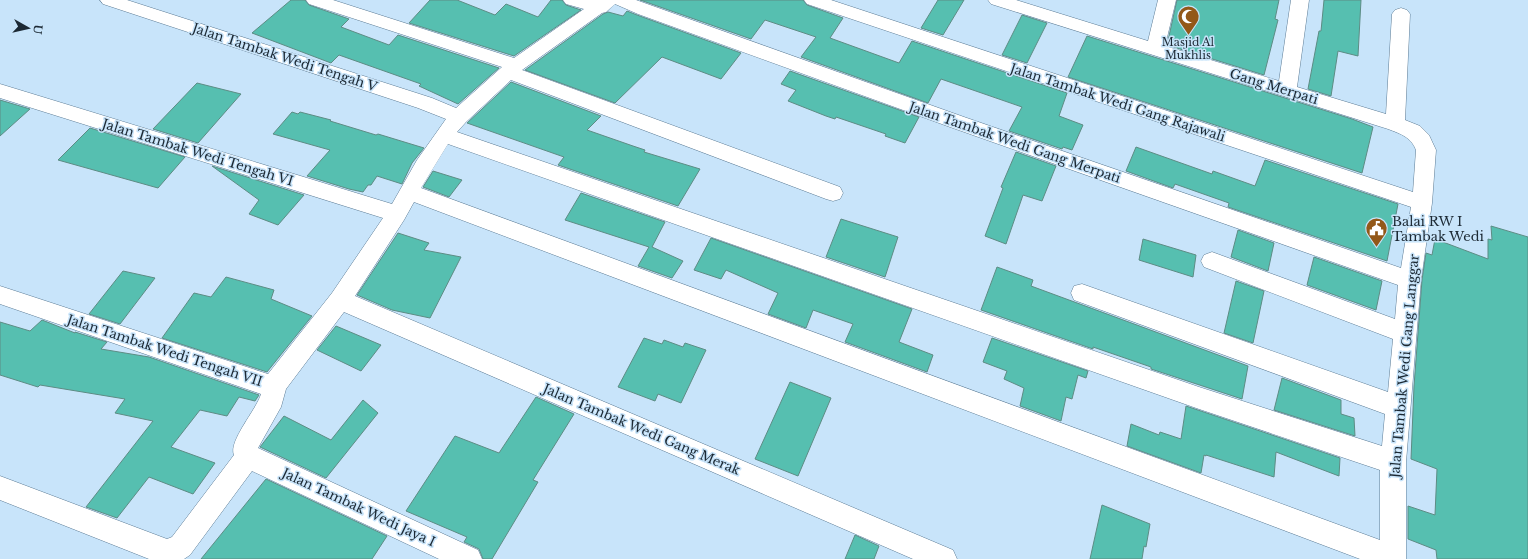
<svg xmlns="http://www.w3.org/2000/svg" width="1528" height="559" font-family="'Libre Baskerville',serif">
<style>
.building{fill:#56bfb0;stroke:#5d8c84}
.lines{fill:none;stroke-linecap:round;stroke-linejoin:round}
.street-casing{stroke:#5d7c95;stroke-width:1}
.street{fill:#fff;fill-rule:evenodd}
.labels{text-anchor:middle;stroke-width:3;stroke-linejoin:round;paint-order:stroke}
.far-poi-label{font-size:11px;fill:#1c2934;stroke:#c8e4fa}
.street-label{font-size:13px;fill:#1c2934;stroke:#c8e4fa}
.poi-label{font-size:13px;fill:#1c2934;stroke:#c8e4fa;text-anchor:start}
</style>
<rect width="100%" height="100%" fill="#c8e4fa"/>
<path class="building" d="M 291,0 L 305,0 L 309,5 L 349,19 L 341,27 L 389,45 L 398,35 L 499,68 L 458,104 L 419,86 L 421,84 L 339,55 L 331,63 L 252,33 Z
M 430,0 L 457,0 L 495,15 L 506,4 L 538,17 L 551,0 L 562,0 L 566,5 L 581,10 L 514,56 L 409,23 Z
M 640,0 L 803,0 L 807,5 L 843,18 L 830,38 L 899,63 L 912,41 L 1067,93 L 1059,116 L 1083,125 L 1072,150 L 1063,147 L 1062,149 L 1009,131 L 1022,107 L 941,79 L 928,103 L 801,57 L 816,37 L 765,20 L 751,39 Z
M 938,0 L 964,0 L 943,35 L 921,28 Z
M 1177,0 L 1279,0 L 1275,19 L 1278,20 L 1264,75 L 1167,45 Z
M 1324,0 L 1361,0 L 1358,56 L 1338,51 L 1331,96 L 1308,89 L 1319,31 L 1321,31 Z
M 627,11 L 637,15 L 741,53 L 721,79 L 662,57 L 615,103 L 525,70 L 603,14 L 608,12 L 623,16 Z
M 1022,15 L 1047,23 L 1027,63 L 1002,55 Z
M 1087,36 L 1352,119 L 1373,127 L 1362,173 L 1068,77 Z
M 790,71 L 919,117 L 905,143 L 885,136 L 886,134 L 836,117 L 835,119 L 826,116 L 788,101 L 796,90 L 781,84 Z
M 511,82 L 601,116 L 587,130 L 633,146 L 645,150 L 644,152 L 700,169 L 678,206 L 558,165 L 564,157 L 467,123 Z
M 197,83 L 241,94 L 198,143 L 153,129 Z
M 0,100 L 30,109 L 0,136 Z
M 292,112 L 298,114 L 300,112 L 331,120 L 330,121 L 376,135 L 378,134 L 424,148 L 412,163 L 402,184 L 377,176 L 371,185 L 368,185 L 363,192 L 349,189 L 307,176 L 330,150 L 273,134 Z
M 90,128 L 185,157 L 158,188 L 58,160 Z
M 1136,147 L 1212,174 L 1213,171 L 1255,186 L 1265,160 L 1398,204 L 1387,261 L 1228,207 L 1229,203 L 1175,184 L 1173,188 L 1126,171 Z
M 1016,152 L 1056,166 L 1042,201 L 1023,195 L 1006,244 L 985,236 L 1003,188 L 1001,187 Z
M 212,166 L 304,195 L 278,225 L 249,214 L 259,200 Z
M 433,171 L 462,180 L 449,197 L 423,187 Z
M 581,193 L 665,222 L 652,247 L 683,261 L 672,278 L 638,266 L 649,247 L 565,220 Z
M 841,219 L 898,237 L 885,277 L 826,257 Z
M 1491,226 L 1528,237 L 1528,559 L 1437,559 L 1436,550 L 1408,539 L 1408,506 L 1435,515 L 1437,469 L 1411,459 L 1414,386 L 1422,280 L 1426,253 L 1432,255 L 1435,239 L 1488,259 L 1488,239 L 1492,240 Z
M 1238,230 L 1274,243 L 1268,271 L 1231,257 Z
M 398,233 L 429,243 L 424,250 L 461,257 L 430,318 L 392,310 L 357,295 Z
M 711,238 L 912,309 L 899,342 L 933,355 L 927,372 L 845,342 L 853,324 L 813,310 L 806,328 L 768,314 L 778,293 L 726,270 L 721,279 L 694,270 Z
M 1143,239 L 1196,255 L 1193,277 L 1139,260 Z
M 1314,257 L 1382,281 L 1376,310 L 1307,285 Z
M 997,267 L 1033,280 L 1031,286 L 1248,366 L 1242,399 L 1151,369 L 1151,367 L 1093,347 L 1093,349 L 981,310 Z
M 123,271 L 155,278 L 120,324 L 89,314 Z
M 226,277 L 274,290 L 271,299 L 312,316 L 267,372 L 162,338 L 194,293 L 211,297 Z
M 1236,281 L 1264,291 L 1253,343 L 1224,333 Z
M 42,320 L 75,333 L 75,332 L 107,342 L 101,349 L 149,357 L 259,395 L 255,401 L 239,397 L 227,416 L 200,410 L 171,447 L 215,463 L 193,494 L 149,477 L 117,518 L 86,507 L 153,421 L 115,413 L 125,399 L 40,385 L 38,387 L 0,375 L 0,322 L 30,331 Z
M 336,326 L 381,345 L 361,371 L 317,350 Z
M 644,338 L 662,344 L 664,340 L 683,347 L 685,343 L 706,350 L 681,403 L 658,394 L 655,401 L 618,387 Z
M 992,338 L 1088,371 L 1086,378 L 1078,375 L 1072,399 L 1066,397 L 1061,421 L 1020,406 L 1024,388 L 1004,379 L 1007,371 L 983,362 Z
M 1282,378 L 1341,400 L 1341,414 L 1354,418 L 1355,436 L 1274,410 Z
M 790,382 L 831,398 L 798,476 L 755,459 Z
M 536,397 L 574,414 L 533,480 L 538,482 L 492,559 L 483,559 L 479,549 L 464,542 L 467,537 L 406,511 L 455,436 L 499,453 Z
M 363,400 L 378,413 L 326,478 L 260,447 L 284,416 L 331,440 Z
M 1186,406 L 1340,458 L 1339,476 L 1276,452 L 1274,477 L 1206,455 L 1206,456 L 1204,455 L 1201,473 L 1127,446 L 1131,424 L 1159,435 L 1160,432 L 1181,439 Z
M 266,479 L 387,536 L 372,559 L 201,559 Z
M 1102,505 L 1150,524 L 1146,547 L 1144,546 L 1142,559 L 1090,559 Z
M 855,535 L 879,546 L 874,559 L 845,559 Z"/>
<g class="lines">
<defs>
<path id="street" d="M 100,0 L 127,0 L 432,98 L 456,108 L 502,67 L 309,4 L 306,0 L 333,0 L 514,58 L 584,9 L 566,4 L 563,0 L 636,0 L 964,117 L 1401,268 L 1411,207 L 807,4 L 804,0 L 831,0 L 1413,192 L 1416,150 C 1411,137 1401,134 1388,129 L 991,4 L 988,0 L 1016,0 L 1148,41 L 1158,0 L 1176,0 L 1165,46 L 1279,81 L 1291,0 L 1309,0 L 1297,87 L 1386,114 L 1392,14 L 1395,10 L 1401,8 L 1407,10 L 1410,14 L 1405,120 L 1420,126 L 1429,135 L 1436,150 L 1432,203 L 1421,280 L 1406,462 L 1406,559 L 1360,559 L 414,202 L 404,220 L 355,296 L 953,550 L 957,559 L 913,559 L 344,312 L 286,389 L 281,407 L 258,448 L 478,550 L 482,559 L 439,559 L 252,471 L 190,555 L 184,559 L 149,559 L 0,500 L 0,476 L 167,539 L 172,537 L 234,455 C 228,441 257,409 261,394 L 0,304 L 0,286 L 268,374 L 332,293 L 383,218 L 0,98 L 0,84 L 392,204 L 417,160 L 446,119 L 418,108 L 103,4 ZM 615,4 L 638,14 L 950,127 L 1398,285 L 1395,319 L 1212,252 L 1204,255 L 1201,261 L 1204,267 L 1393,339 L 1388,392 L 1082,284 L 1074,286 L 1071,293 L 1074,300 L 1385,414 L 1382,446 L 1199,387 L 457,132 L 466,122 L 511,80 L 826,199 L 833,201 L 840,199 L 843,193 L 840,187 L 522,70 L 602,13 L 606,12 ZM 448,144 L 1199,409 L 1380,470 L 1380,540 L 421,188 Z"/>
</defs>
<use href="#street" class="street-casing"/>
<use href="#street" class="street"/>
</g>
<defs>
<symbol id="mosque-pin" viewBox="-11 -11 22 30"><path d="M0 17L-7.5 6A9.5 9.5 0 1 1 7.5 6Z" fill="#935818" stroke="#c8e4fa"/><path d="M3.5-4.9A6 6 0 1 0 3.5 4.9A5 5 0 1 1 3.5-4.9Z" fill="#fff"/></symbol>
<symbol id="civic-pin" viewBox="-11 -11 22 30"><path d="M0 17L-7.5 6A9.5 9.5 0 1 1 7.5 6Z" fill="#935818" stroke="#c8e4fa"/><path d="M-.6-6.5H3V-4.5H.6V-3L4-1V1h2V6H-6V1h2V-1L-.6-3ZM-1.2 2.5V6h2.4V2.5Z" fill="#fff"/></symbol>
</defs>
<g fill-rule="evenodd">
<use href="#mosque-pin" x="1176" y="4" width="25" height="34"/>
<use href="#civic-pin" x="1364" y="216" width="25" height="34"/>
</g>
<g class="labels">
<g class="far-poi-label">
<text x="1188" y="46">Masjid Al<tspan x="1188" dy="13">Mukhlis</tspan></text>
</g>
<g class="street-label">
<text transform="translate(285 57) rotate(18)" y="5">Jalan Tambak Wedi Tengah V</text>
<text transform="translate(1274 86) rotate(17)" y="5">Gang Merpati</text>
<text transform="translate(1118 102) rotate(18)" y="5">Jalan Tambak Wedi Gang Rajawali</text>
<text transform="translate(1015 142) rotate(19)" y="5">Jalan Tambak Wedi Gang Merpati</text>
<text transform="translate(198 152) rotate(17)" y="5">Jalan Tambak Wedi Tengah VI</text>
<text transform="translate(165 350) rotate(18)" y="5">Jalan Tambak Wedi Tengah VII</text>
<text transform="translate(1404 366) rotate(-85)" y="5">Jalan Tambak Wedi Gang Langgar</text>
<text transform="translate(642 429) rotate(23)" y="5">Jalan Tambak Wedi Gang Merak</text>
<text transform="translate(359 507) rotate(25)" y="5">Jalan Tambak Wedi Jaya I</text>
</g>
<g class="poi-label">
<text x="1392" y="226">Balai RW I<tspan x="1392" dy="15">Tambak Wedi</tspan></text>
</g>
</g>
<g transform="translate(28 28) rotate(98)" stroke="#c8e4fa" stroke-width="3" paint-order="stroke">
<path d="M0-3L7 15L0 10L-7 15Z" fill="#1c2934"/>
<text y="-6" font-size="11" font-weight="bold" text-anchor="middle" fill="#1c2934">U</text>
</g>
</svg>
